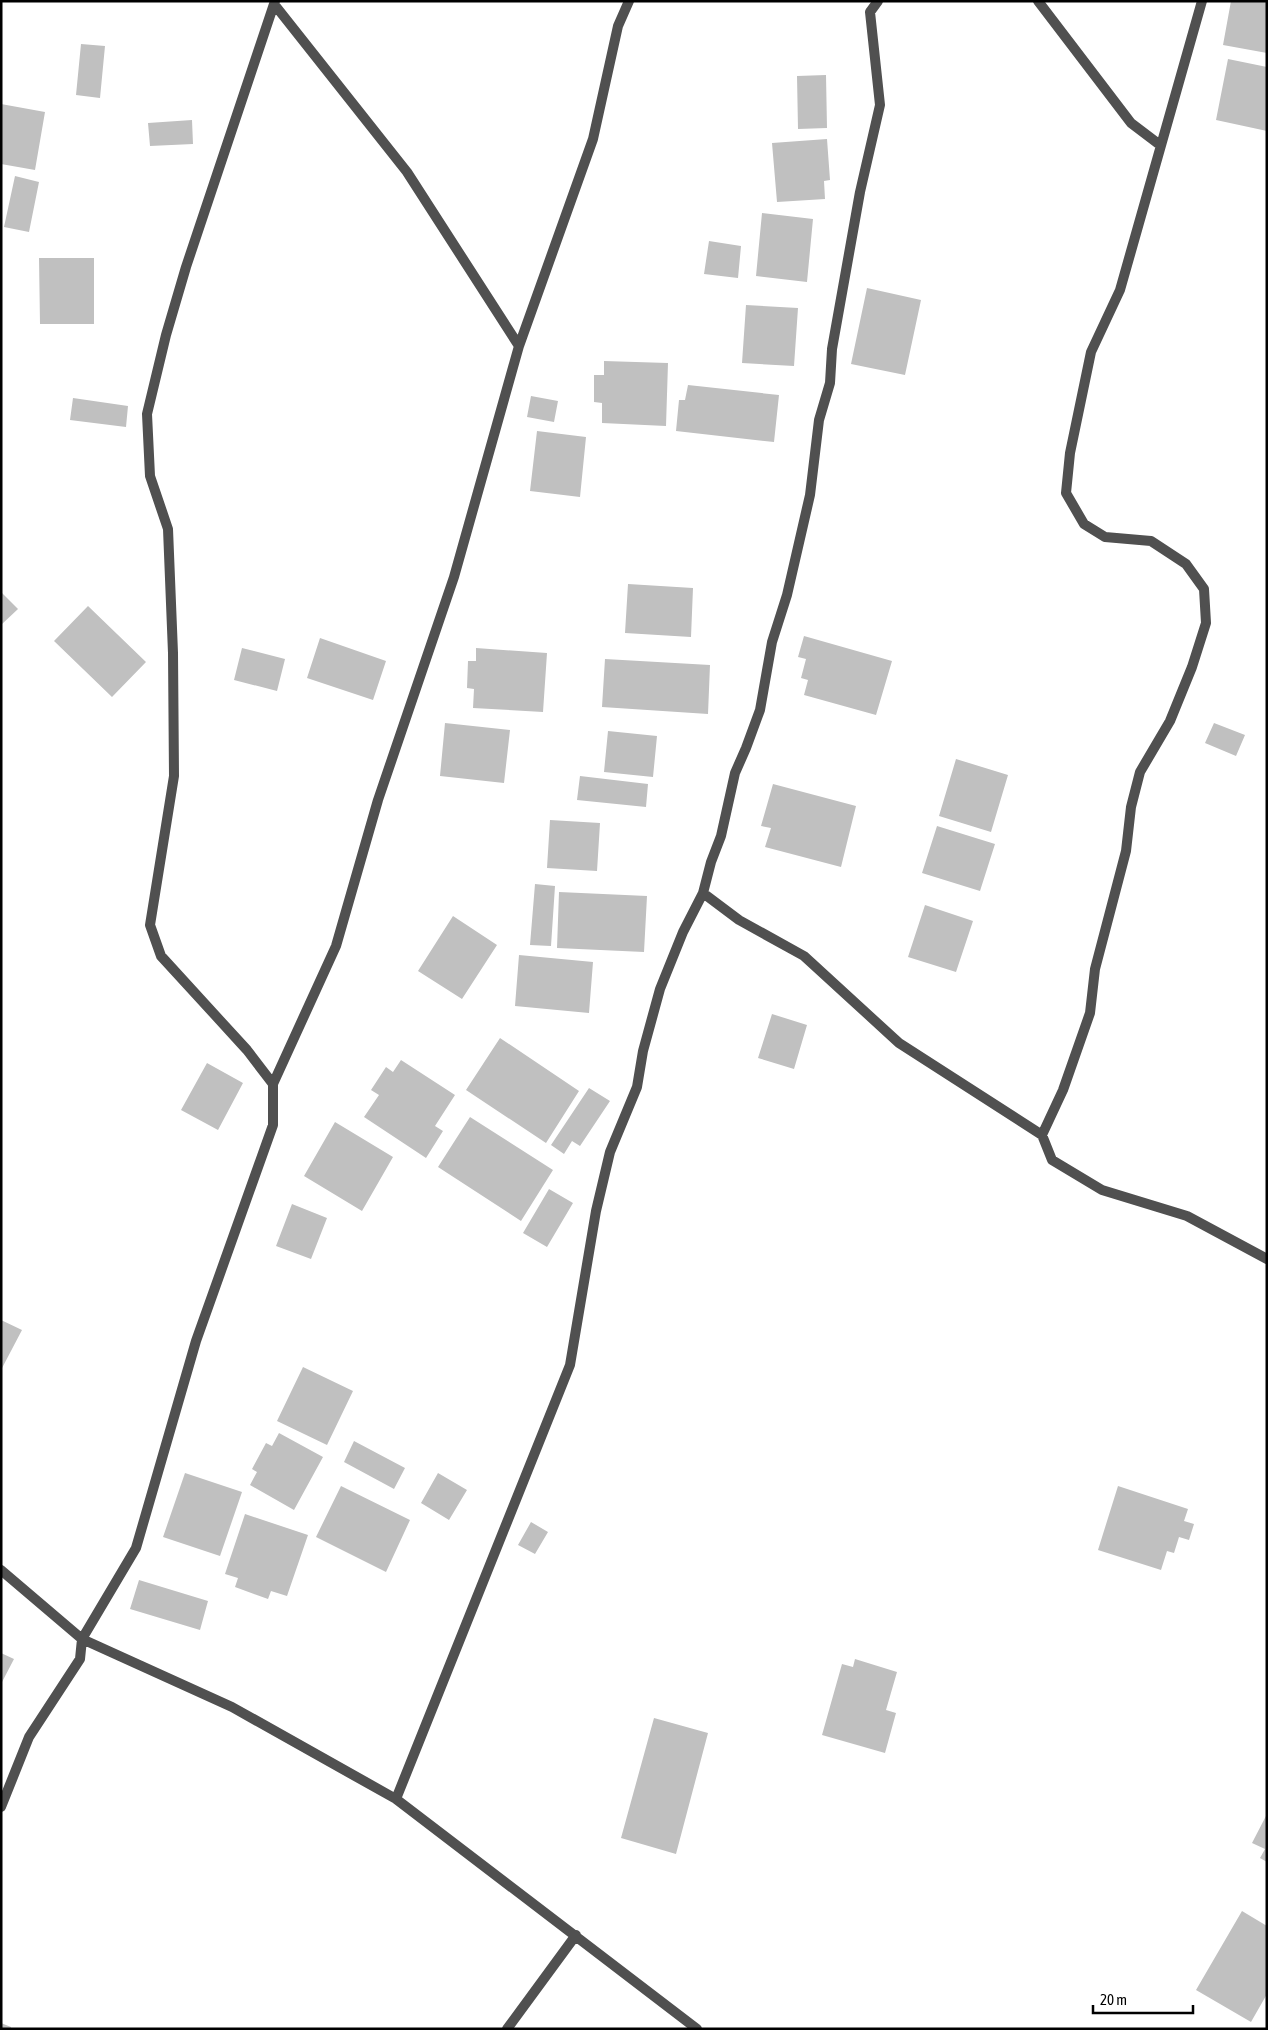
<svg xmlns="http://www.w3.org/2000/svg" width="1268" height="2030" font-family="'Asap Condensed',sans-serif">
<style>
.building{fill:#c0c0c0}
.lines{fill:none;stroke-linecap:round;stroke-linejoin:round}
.minor{stroke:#505050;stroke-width:10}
</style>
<rect width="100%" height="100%" fill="#fff"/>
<path class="building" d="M 1231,1 L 1267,1 L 1267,53 L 1223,45 Z
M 81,44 L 105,46 L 100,98 L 76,95 Z
M 1228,59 L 1267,67 L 1267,131 L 1216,120 Z
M 826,75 L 827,128 L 798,129 L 797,76 Z
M 1,104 L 45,112 L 35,170 L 1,164 Z
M 192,120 L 193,144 L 150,146 L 148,123 Z
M 827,139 L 830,180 L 824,181 L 825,199 L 777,202 L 772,143 Z
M 15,176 L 39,182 L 29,232 L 4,227 Z
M 762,213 L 813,219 L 807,282 L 756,276 Z
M 709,241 L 741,246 L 738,278 L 704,274 Z
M 39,258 L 94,258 L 94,324 L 40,324 Z
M 867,288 L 921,300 L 905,375 L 851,364 Z
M 746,305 L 798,308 L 794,366 L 742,363 Z
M 604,361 L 668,363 L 666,426 L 602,423 L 602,403 L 594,402 L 594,375 L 604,375 Z
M 688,385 L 779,395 L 774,442 L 676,431 L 679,400 L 685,400 Z
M 531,396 L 558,401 L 554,422 L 527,417 Z
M 73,398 L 128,406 L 126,427 L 70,420 Z
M 537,431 L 586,437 L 580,497 L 530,491 Z
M 628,584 L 693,588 L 691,637 L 625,633 Z
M 1,592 L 18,609 L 1,625 Z
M 88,606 L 146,662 L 112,697 L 54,641 Z
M 804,636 L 892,661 L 876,715 L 804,695 L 808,680 L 801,678 L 806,659 L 798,657 Z
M 320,638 L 386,661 L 373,700 L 307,678 Z
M 242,648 L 285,659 L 277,691 L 234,680 Z
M 476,648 L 547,653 L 543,712 L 473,708 L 474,689 L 467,688 L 468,661 L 476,661 Z
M 605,659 L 710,665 L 708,714 L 602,707 Z
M 445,723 L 510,730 L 504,783 L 440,776 Z
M 1214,723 L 1245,735 L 1236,756 L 1205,743 Z
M 608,731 L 657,736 L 653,777 L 604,772 Z
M 956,759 L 1008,775 L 991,832 L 939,816 Z
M 580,776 L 648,784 L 646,807 L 577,800 Z
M 773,784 L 856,806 L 841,867 L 765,847 L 771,828 L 761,826 Z
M 550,820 L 600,823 L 597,871 L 547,868 Z
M 937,826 L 995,844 L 980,891 L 922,873 Z
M 535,884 L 555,886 L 551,946 L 530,945 Z
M 559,892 L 647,896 L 644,952 L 557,948 Z
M 925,905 L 973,921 L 956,972 L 908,957 Z
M 453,916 L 497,945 L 462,999 L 418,971 Z
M 519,955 L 593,962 L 589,1013 L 515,1006 Z
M 772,1014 L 807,1025 L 794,1069 L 758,1058 Z
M 500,1038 L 579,1091 L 546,1143 L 466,1090 Z
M 401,1060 L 455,1095 L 435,1126 L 443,1131 L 426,1158 L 364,1117 L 379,1095 L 371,1090 L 386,1067 L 393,1072 Z
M 207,1063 L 243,1083 L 218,1130 L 181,1110 Z
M 589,1088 L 610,1101 L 580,1146 L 572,1141 L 564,1154 L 551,1145 Z
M 470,1117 L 553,1170 L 521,1221 L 438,1167 Z
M 335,1122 L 393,1157 L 362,1211 L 304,1176 Z
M 549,1189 L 573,1203 L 547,1247 L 523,1233 Z
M 292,1204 L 327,1218 L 311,1259 L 276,1246 Z
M 1,1320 L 22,1330 L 1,1370 Z
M 303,1367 L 353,1391 L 327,1445 L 277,1421 Z
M 279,1433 L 323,1457 L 294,1510 L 250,1485 L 257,1472 L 252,1469 L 266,1443 L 272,1446 Z
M 354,1441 L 405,1468 L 394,1489 L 344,1462 Z
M 185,1473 L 242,1492 L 220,1556 L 163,1537 Z
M 438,1473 L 467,1490 L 449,1520 L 421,1503 Z
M 341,1486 L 410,1520 L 386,1572 L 316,1537 Z
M 1118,1486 L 1188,1509 L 1184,1521 L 1194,1524 L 1189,1540 L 1179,1537 L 1174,1553 L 1167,1551 L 1161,1570 L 1098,1550 Z
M 245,1514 L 308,1535 L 287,1596 L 271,1591 L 268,1599 L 235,1587 L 238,1578 L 225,1574 Z
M 531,1522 L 548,1532 L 535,1554 L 518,1545 Z
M 139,1580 L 208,1601 L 200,1630 L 130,1609 Z
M 1,1653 L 14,1659 L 1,1684 Z
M 855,1659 L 897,1672 L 886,1710 L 896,1713 L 885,1753 L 822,1735 L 842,1664 L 853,1667 Z
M 654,1718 L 708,1733 L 676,1854 L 621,1838 Z
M 1267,1814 L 1267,1862 L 1260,1858 L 1265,1849 L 1252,1843 Z
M 1242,1911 L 1267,1926 L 1267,1994 L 1251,2022 L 1196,1990 Z
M 1,2023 L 11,2027 L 11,2029 L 1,2029 Z"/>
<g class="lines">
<path class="minor" d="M 1038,1 L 1131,123 L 1160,145
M 1202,1 L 1120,290 L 1091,352 L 1070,453 L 1066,493 L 1084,524 L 1105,537 L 1151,541 L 1186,564 L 1204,589 L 1206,623 L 1192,667 L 1170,721 L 1140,772 L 1131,807 L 1126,851 L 1095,969 L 1090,1013 L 1063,1090 L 1042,1135 L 1052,1160 L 1102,1190 L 1187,1216 L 1267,1259
M 274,4 L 407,172 L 519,346
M 703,893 L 739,920 L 804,956 L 899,1043 L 1042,1135
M 273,1084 L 336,946 L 378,800 L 454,577 L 519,346 L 593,139 L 618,26 L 629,1
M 1,1570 L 82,1639 L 232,1707 L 396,1799 L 697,2029
M 396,1799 L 570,1365 L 596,1211 L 610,1152 L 637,1087 L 643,1051 L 660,989 L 683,932 L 703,893 L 711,862 L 721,836 L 735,773 L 746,748 L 760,710 L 772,642 L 787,595 L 810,495 L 819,420 L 830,383 L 832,349 L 860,192 L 880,105 L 870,12 L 878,1
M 1,1807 L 29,1737 L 80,1659 L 82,1639 L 136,1548 L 196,1341 L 273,1125 L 273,1084 L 247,1050 L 161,956 L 150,925 L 174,776 L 173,653 L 168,529 L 150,476 L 147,414 L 166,335 L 186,267 L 275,1
M 507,2029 L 576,1935"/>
</g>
<rect width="1268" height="2030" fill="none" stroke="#000000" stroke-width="5"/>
<path d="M1093 2005v8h100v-8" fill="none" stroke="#000000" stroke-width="2.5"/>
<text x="1100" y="2005" font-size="15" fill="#000000" stroke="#ffffff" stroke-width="4" paint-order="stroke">20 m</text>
</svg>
